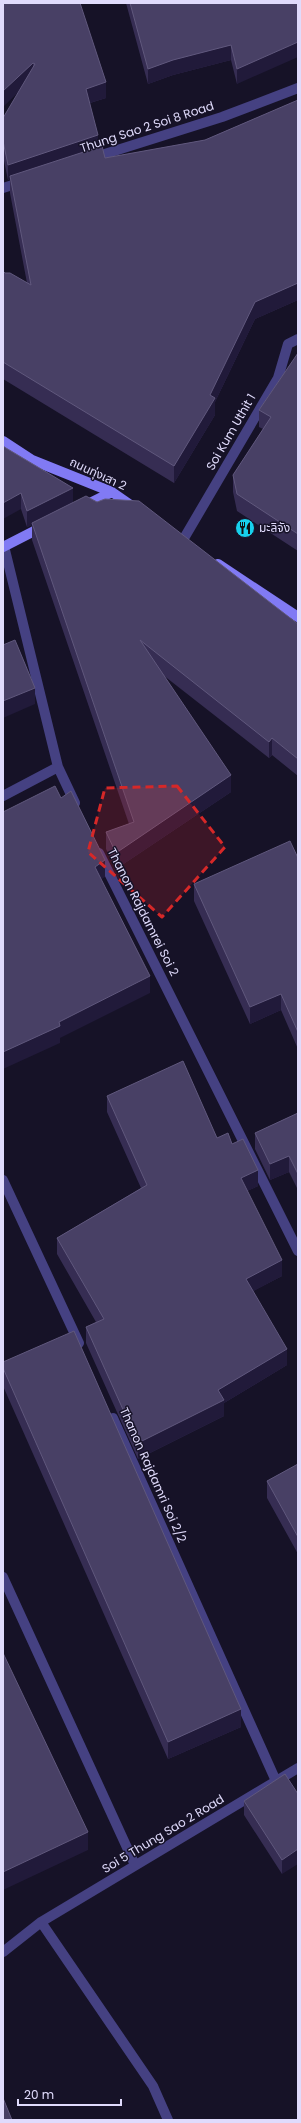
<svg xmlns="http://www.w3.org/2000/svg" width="301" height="2123" font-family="Poppins,'Noto Sans Thai',sans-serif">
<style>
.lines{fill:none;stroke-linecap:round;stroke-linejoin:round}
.street{stroke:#454182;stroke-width:10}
.secondary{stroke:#817af4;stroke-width:10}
.wall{fill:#362d53}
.shaded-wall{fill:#211a3a}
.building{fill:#484065;stroke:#60587d}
.marked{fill:#d62828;fill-opacity:0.2;stroke:#d62828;stroke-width:3;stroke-dasharray:8 5;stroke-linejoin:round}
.labels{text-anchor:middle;stroke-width:3;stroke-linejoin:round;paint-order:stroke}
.street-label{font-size:12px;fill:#e0dbfc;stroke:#161227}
.poi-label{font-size:12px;fill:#e0dbfc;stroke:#161227;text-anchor:start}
</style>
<rect width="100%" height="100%" fill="#161227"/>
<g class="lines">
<path class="street" d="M 92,158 L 222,117 L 298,88
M 3,188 L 22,182
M 183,540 L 278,378 L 288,344 L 298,339
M 4,546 L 58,767 L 75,803
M 3,796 L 58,767
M 99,853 L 298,1251
M 3,1180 L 79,1343
M 113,1418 L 276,1781
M 3,1577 L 135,1865
M 41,1922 L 153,2086 L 168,2120
M 3,1952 L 41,1922 L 298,1768"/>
<path class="secondary" d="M 3,441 L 32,460 L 112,492 L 135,508
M 82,507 L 112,492
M 3,547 L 44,526
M 218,564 L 298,617"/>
</g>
<path class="wall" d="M 3,3 L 106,98 L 90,103 L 98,147 L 105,158 L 205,140 L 298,100 L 298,300 L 255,319 L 215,402 L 215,415 L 174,483 L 3,379 L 3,271 L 5,273 L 27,283 L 10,193 L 10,179 L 8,180 L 3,156 L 3,118 L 19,92 Z
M 126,3 L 298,3 L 237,84 L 231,60 L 173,75 L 148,84 Z
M 298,353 L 298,551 L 237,511 L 233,492 L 233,475 L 263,429 L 259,427 L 259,410 Z
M 3,446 L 73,503 L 298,624 L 298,776 L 272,755 L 269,758 L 163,675 L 231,792 L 116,869 L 106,849 L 106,832 L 129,824 L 32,540 L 32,525 L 27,527 L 21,509 Z
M 298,858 L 298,1049 L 281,1010 L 250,1024 L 194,901 L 194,884 Z
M 107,1096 L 232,1144 L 258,1186 L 247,1191 L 282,1276 L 253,1291 L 287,1365 L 224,1403 L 224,1416 L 138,1459 L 86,1343 L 86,1327 L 96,1322 L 57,1254 L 57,1238 L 141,1188 L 107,1112 Z
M 298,1113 L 298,1190 L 289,1172 L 270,1180 L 255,1149 L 255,1133 Z
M 3,1362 L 241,1727 L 168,1759 L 3,1386 Z
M 298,1464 L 298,1554 L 267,1498 L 267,1481 Z
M 298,1794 L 282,1874 L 244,1815 L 244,1801 Z"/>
<path class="shaded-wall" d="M 298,42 L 298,57 L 237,84 L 237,69 Z
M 231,45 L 231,60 L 173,75 L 148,84 L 148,69 L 173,60 Z
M 33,63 L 33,78 L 3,107 L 3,91 Z
M 106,82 L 106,98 L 86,104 L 86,89 Z
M 98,135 L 98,150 L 10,176 L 10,179 L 8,180 L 8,165 Z
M 298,283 L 298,300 L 255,319 L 215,402 L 215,415 L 174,483 L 174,466 L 255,302 Z
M 73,488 L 73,505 L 32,523 L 32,525 L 27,527 L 27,511 Z
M 21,493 L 21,509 L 3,519 L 3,503 Z
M 35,688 L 35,704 L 3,718 L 3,701 Z
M 272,738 L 272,755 L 269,758 L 269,742 Z
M 231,775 L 231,792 L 116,869 L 116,853 Z
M 105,860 L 105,877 L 95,883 L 95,867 Z
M 150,976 L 150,993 L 60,1038 L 60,1043 L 3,1069 L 3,1052 L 59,1022 Z
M 281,994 L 281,1010 L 250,1024 L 250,1007 Z
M 289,1156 L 289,1172 L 270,1180 L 270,1164 Z
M 258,1170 L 258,1186 L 241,1194 L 241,1178 Z
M 282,1260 L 282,1276 L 246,1295 L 246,1279 Z
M 287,1349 L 287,1365 L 224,1403 L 224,1416 L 138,1459 L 138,1443 L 218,1390 Z
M 241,1709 L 241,1727 L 168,1759 L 168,1742 Z
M 88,1832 L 88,1850 L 3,1890 L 3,1872 Z
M 298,1849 L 298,1864 L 282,1874 L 282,1860 Z"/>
<path class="building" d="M 3,3 L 80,3 L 106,82 L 86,89 L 98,135 L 8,165 L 3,141 L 3,118 L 35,64 L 33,63 L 3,91 Z
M 130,3 L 298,3 L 298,42 L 237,69 L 231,45 L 173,60 L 148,69 Z
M 298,100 L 298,283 L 255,302 L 210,395 L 215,398 L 174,466 L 3,362 L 3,271 L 5,273 L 10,273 L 31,285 L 10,176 L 102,146 L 105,158 L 205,140 Z
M 298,353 L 298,534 L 237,494 L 233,475 L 271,417 L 259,410 Z
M 3,446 L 6,448 L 73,488 L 27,511 L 21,493 L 3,503 Z
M 86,496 L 97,502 L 105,499 L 139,501 L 298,624 L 298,759 L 272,738 L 269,742 L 140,640 L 231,775 L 116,853 L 106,832 L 134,822 L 32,523 Z
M 15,640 L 35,688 L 3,701 L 3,645 Z
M 55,786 L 61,798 L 71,791 L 105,860 L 95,867 L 150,976 L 59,1022 L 60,1026 L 3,1052 L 3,812 Z
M 290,841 L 298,858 L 298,1032 L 281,994 L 250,1007 L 194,884 Z
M 183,1061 L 217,1138 L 228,1133 L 232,1144 L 243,1139 L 258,1170 L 241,1178 L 282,1260 L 246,1279 L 287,1349 L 218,1390 L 224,1400 L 138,1443 L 86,1327 L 104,1319 L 57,1238 L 147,1185 L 107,1096 Z
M 298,1113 L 298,1174 L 289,1156 L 270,1164 L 255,1133 Z
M 74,1331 L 241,1709 L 168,1742 L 3,1368 L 3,1362 Z
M 298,1464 L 298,1537 L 267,1481 Z
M 3,1653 L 88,1832 L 3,1872 Z
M 285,1774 L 298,1794 L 298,1849 L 282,1860 L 244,1801 Z
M 3,2098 L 12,2120 L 3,2120 Z"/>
<path class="marked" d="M 177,786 L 225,847 L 162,917 L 88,852 L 105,788 Z"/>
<defs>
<symbol id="restaurant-disc" viewBox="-11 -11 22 22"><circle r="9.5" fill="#17d0ec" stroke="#161227"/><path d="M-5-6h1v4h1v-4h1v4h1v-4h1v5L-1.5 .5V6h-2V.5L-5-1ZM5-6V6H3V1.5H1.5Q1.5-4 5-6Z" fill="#111"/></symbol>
</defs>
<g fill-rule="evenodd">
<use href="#restaurant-disc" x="234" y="517" width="22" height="22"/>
</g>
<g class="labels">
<g class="street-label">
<text transform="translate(147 127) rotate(-18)" y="4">Thung Sao 2 Soi 8 Road</text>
<text transform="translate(231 432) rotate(-60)" y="4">Soi Kum Uthit 1</text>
<text transform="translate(98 474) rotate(25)" y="4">ถนนทุ่งเสา 2</text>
<text transform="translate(143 912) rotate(63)" y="4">Thanon Rajdamrei Soi 2</text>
<text transform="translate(153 1475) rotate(66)" y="4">Thanon Rajdamri Soi 2/2</text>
<text transform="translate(163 1834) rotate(-31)" y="4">Soi 5 Thung Sao 2 Road</text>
</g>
<g class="poi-label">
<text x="259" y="532">มะลิจัง</text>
</g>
</g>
<rect width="301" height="2123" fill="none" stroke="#e0dbfc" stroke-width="8"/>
<path d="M18 2099v6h103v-6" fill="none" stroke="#e0dbfc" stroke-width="2"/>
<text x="24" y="2099" font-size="12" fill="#e0dbfc" stroke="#161227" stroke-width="3" paint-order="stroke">20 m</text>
</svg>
